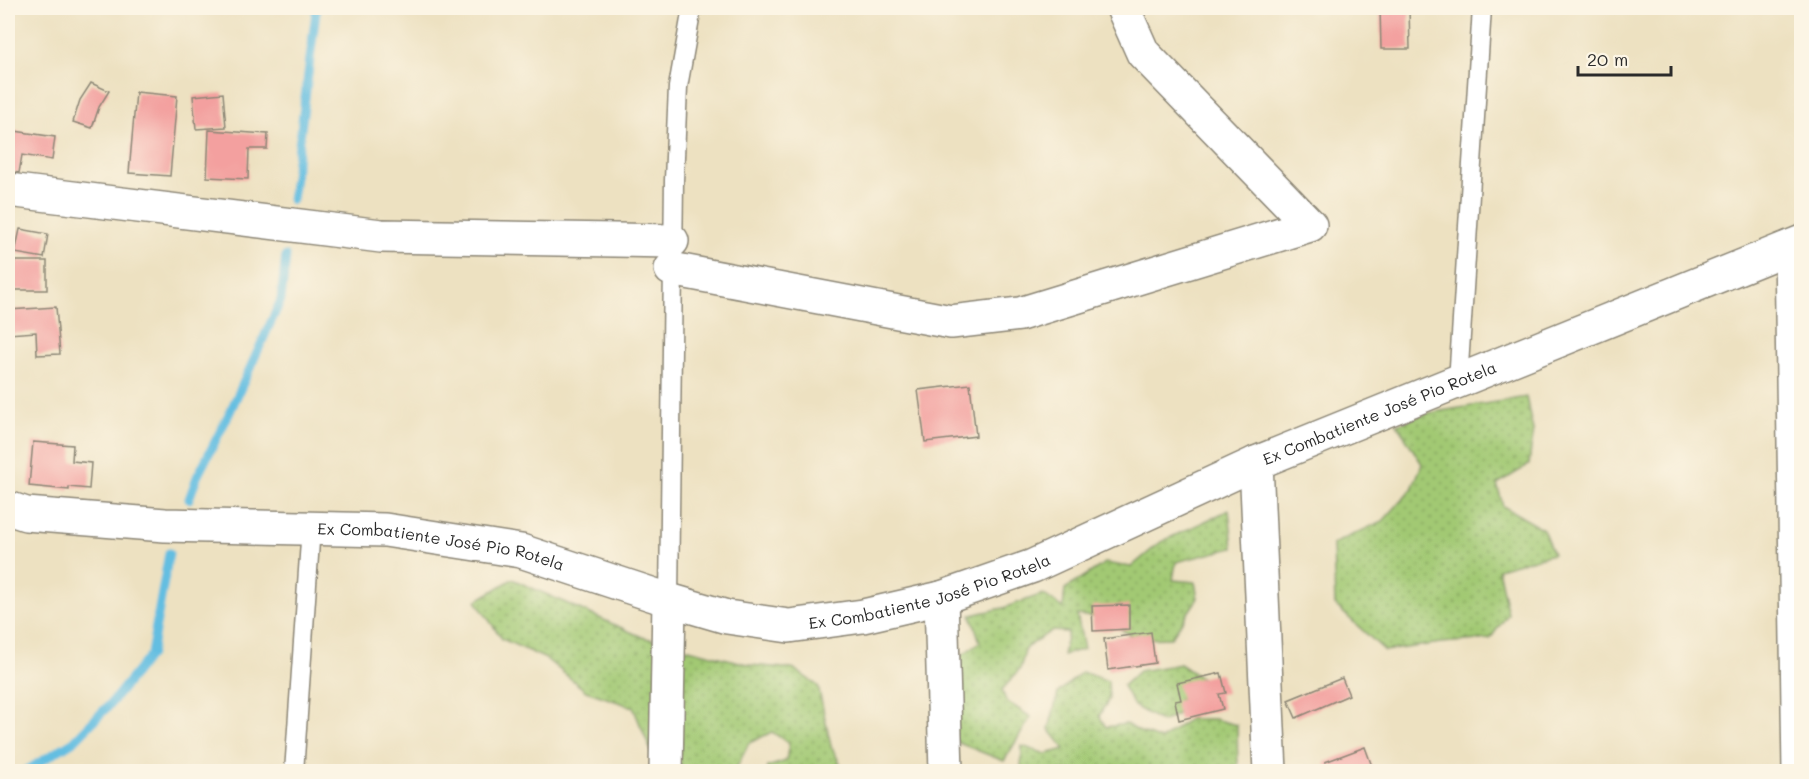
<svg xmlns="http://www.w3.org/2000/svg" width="1809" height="779" font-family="Mali,sans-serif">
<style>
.park{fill:url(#park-dots);stroke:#667a4f;stroke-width:1.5}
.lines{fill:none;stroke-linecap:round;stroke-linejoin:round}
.stream{stroke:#64bee1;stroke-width:9}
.building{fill:#f3a09f}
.lane-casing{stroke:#8c8676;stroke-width:21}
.street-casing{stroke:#8c8676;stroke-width:36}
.lane{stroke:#fff;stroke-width:18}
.street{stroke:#fff;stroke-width:33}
.labels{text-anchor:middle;stroke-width:4.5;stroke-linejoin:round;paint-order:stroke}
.street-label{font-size:16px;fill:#2b2b2b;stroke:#fcf5e5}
</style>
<defs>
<pattern id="park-dots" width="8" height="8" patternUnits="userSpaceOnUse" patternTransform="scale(1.5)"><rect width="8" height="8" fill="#a2c973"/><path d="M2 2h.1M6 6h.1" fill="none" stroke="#84a35f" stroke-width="1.8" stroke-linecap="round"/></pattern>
</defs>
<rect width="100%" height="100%" fill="#fcf5e5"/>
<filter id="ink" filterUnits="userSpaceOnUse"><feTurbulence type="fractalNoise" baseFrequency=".0167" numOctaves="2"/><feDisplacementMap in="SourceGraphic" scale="12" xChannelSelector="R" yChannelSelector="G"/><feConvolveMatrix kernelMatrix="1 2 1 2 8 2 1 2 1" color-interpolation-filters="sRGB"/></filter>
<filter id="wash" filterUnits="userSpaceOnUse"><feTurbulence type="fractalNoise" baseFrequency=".008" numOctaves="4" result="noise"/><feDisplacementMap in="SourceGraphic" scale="24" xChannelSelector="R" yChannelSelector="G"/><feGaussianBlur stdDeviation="1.35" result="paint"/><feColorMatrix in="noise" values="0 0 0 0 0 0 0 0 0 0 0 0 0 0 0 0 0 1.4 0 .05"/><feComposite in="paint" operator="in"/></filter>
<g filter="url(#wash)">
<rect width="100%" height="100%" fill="#ede1c1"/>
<path class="park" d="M 1526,397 L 1533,430 L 1529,465 L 1497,484 L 1503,506 L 1543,529 L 1553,554 L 1498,569 L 1508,614 L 1490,639 L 1441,643 L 1385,651 L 1335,605 L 1333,544 L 1383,521 L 1412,489 L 1422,464 L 1397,424 L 1429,413 Z
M 1229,510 L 1233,548 L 1176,562 L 1173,580 L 1195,582 L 1198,598 L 1171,638 L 1137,639 L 1102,618 L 1077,615 L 1084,649 L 1063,655 L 1068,632 L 1051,631 L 1026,648 L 1020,669 L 1002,690 L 1006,701 L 1031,717 L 1004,761 L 941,736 L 952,662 L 980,642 L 971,615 L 1003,608 L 1043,594 L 1063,608 L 1065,589 L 1105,563 L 1131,567 L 1161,542 Z
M 512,579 L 642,637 L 751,665 L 794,669 L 818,686 L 831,746 L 844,771 L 767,771 L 767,767 L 786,761 L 789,743 L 772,732 L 749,743 L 735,771 L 659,771 L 633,707 L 586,691 L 546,659 L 502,639 L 476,601 Z
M 1180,664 L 1203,679 L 1187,709 L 1162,722 L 1134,706 L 1123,686 L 1139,671 Z
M 1082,672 L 1108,681 L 1109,699 L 1099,716 L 1106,727 L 1126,724 L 1140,732 L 1161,740 L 1189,719 L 1214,719 L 1237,725 L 1238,771 L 1021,771 L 1022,746 L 1046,754 L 1065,749 L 1049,729 L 1058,693 Z"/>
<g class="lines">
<path class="stream" d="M 292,200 L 316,12 L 318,8
M 189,499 L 197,477 L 229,414 L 281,300 L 286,256
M 24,772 L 74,741 L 112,702 L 151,654 L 169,553"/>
</g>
<g id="blocks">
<path class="building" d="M 1380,8 L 1409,8 L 1410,49 L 1381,49 Z
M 91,83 L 109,91 L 99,107 L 92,128 L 73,122 L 80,100 Z
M 136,92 L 177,96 L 170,176 L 129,173 Z
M 223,93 L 226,127 L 196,129 L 193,96 Z
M 8,130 L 55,137 L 52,160 L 22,155 L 19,173 L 8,171 Z
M 209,130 L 268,134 L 267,149 L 249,149 L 248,179 L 207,177 Z
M 20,229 L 48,234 L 44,258 L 15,253 Z
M 9,261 L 47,261 L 47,290 L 9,290 Z
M 56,307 L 60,354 L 37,355 L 36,332 L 8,334 L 8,310 Z
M 970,384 L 976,436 L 925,442 L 918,390 Z
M 33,442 L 73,445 L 72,461 L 91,463 L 89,489 L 69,487 L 69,490 L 29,486 Z
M 1129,605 L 1129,629 L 1093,631 L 1092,606 Z
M 1151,632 L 1155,663 L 1108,670 L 1104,639 Z
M 1221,673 L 1226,693 L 1219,694 L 1223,709 L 1179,720 L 1175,701 L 1181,700 L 1177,683 Z
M 1342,678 L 1349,695 L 1296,718 L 1288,700 Z
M 1365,747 L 1373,769 L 1365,772 L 1328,772 L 1325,762 Z"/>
</g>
</g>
<g filter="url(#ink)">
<use href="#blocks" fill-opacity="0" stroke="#8c8676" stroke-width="1.5"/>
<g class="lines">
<defs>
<path id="lane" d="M 1458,382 L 1482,8
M 669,600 L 674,180 L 678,87 L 692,8
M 294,772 L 311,527"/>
<g id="street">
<path d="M 8,190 L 381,236 L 672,241"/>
<path d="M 1791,247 L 1799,772"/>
<path d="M 671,269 L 951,322 L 1020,314 L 1310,225 L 1143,53 L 1123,8"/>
<path d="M 1256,463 L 1270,772"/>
<path id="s1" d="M 8,508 L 26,514 L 165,525 L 385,530 L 521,551 L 669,600 L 727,617 L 789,626 L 863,616 L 941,598 L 1033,566 L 1256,463 L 1802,242"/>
<path d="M 941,598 L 946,772"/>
<path d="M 666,772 L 669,600"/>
</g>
</defs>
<use href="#lane" class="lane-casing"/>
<use href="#street" class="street-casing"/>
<use href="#lane" class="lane"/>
<use href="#street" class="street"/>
</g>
</g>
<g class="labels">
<g class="street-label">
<text dy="6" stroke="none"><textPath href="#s1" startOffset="1426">Ex Combatiente José Pio Rotela</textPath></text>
<text dy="6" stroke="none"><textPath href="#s1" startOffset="436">Ex Combatiente José Pio Rotela</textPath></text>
<text dy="6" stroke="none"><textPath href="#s1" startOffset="940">Ex Combatiente José Pio Rotela</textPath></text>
</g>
</g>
<rect width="1809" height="779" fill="none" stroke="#fcf5e5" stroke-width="30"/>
<path d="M1578 66v9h93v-9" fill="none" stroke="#2b2b2b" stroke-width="3"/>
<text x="1587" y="66" font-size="18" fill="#2b2b2b" stroke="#fcf5e5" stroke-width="4.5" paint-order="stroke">20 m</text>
</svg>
